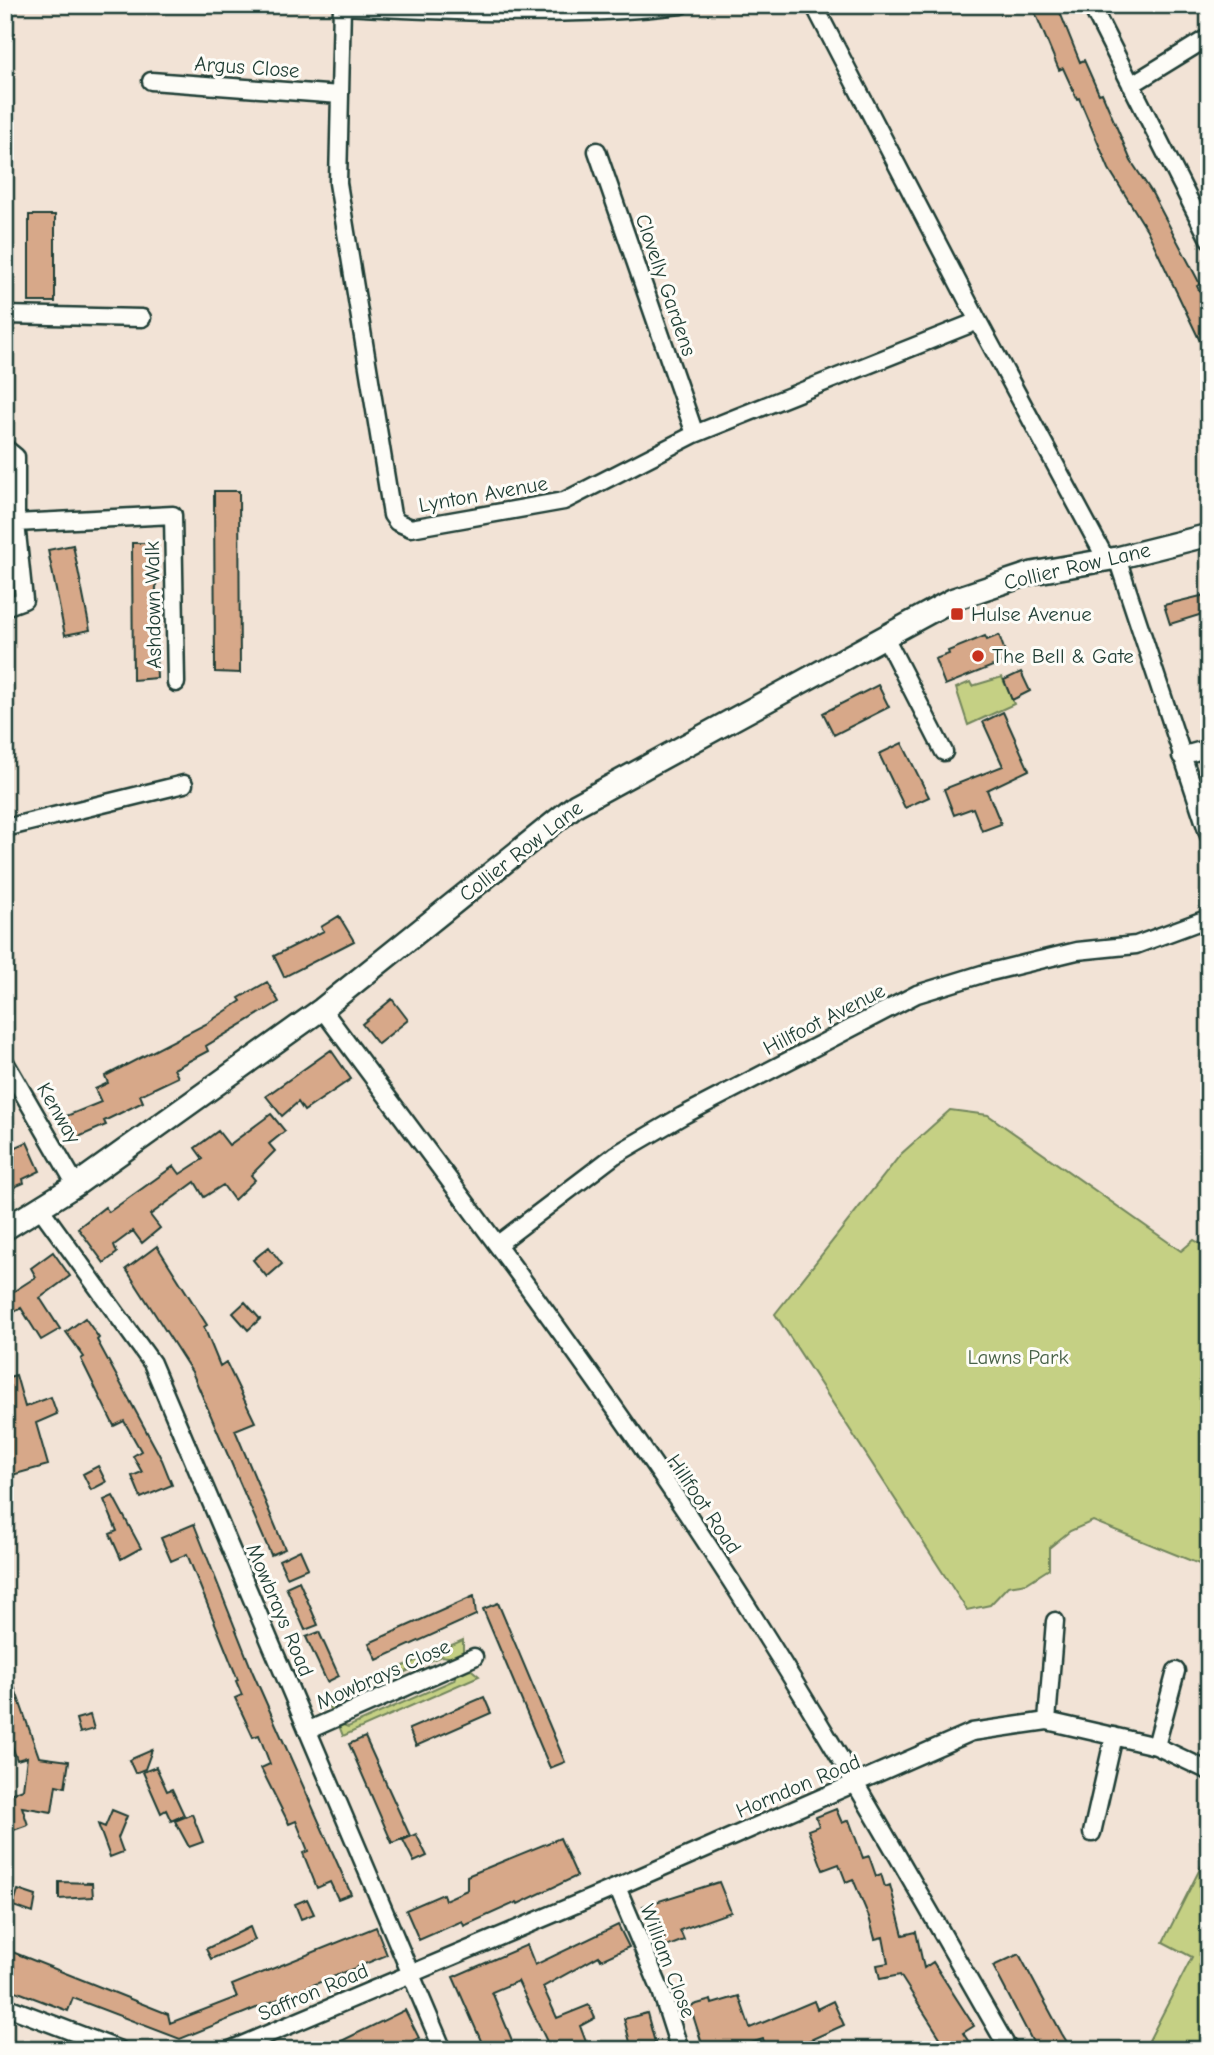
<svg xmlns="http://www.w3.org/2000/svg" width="1214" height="2055" font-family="'Comic Neue',sans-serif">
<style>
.green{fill:#c5d084;stroke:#72865c;stroke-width:2}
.building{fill:#d7a889;stroke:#1f3d34;stroke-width:2}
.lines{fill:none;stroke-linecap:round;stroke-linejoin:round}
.minor-casing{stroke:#1f3d34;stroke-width:21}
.secondary-casing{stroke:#1f3d34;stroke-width:26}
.minor{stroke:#fdfcf7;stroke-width:16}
.secondary{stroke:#fdfcf7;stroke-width:21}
.poi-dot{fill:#c8321e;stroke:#fdfcf7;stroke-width:2.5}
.labels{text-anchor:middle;stroke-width:6;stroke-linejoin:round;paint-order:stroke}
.street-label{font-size:21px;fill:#1f3d34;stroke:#fdfcf7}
.poi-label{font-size:21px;fill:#1f3d34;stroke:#fdfcf7;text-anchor:start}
.park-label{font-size:21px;fill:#486248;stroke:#fdfcf7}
</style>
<rect width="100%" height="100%" fill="#f2e3d6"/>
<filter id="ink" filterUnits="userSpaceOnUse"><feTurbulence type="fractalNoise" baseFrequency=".0143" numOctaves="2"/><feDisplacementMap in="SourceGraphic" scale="14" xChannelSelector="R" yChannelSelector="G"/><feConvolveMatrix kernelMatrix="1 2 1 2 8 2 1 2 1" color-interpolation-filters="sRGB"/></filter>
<g filter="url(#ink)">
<path class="green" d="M 1002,677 L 1014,704 L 968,725 L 956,688 L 970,682 L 972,686 Z
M 950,1110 L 988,1115 L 1181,1251 L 1194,1240 L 1209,1249 L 1209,1568 L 1093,1521 L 1070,1531 L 1049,1548 L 1049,1569 L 1027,1583 L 1008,1586 L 990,1605 L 967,1610 L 775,1314 L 901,1154 Z
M 463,1640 L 463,1654 L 455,1658 L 441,1656 L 336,1703 L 331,1712 L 326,1700 Z
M 468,1667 L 479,1676 L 343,1736 L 338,1723 L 348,1727 L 454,1680 L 457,1670 Z
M 1209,1851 L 1209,2050 L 1144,2050 L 1192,1957 L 1163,1942 Z"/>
<path class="building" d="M 1032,5 L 1057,5 L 1080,62 L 1084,60 L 1099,94 L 1102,93 L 1131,161 L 1151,191 L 1200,284 L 1197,286 L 1209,309 L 1209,360 L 1147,230 L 1109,169 L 1079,98 L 1077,99 L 1063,68 L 1059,70 Z
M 29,215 L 55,215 L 55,302 L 29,302 Z
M 214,491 L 239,491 L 240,673 L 215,672 Z
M 132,543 L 157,543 L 155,630 L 157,678 L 133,680 Z
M 73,545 L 90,630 L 65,635 L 48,550 Z
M 1209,594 L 1209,612 L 1170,624 L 1164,605 Z
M 999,635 L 1008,660 L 945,685 L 935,659 L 949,654 L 948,651 L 985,636 L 987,640 Z
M 1021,672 L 1030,691 L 1012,700 L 1004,680 Z
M 878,685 L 889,707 L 834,735 L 823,713 Z
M 1003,712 L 1029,770 L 987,790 L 1001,824 L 982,831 L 973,808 L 954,815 L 944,789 L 1003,766 L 983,722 Z
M 902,743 L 929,797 L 905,808 L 879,754 Z
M 339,916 L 354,941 L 284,977 L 274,956 L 324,931 L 321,927 Z
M 267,982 L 279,1002 L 206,1046 L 208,1051 L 174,1069 L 178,1077 L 140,1095 L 143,1102 L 104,1121 L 106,1125 L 74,1139 L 64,1117 L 101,1102 L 95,1089 L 108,1083 L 105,1076 L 206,1024 L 241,1001 L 239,998 Z
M 392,999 L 408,1020 L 378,1044 L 362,1024 Z
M 331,1050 L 351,1079 L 304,1111 L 298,1102 L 282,1116 L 266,1096 Z
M 271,1114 L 285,1131 L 269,1144 L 275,1151 L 251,1175 L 255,1180 L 234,1200 L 223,1185 L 204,1197 L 195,1182 L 150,1215 L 160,1228 L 142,1243 L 133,1231 L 114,1245 L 117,1253 L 104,1263 L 78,1228 L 105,1207 L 109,1212 L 174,1166 L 180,1174 L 203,1159 L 195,1148 L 218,1131 L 229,1145 Z
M 27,1142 L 40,1171 L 23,1179 L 24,1183 L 5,1191 L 5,1156 L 14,1153 L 12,1149 Z
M 157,1246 L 207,1325 L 204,1327 L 220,1366 L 226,1362 L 255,1422 L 235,1430 L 285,1549 L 271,1555 L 192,1372 L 126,1269 Z
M 269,1247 L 282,1264 L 267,1277 L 253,1260 Z
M 53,1252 L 70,1276 L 40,1298 L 60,1329 L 41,1340 L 21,1308 L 5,1318 L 5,1297 L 36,1277 L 31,1268 Z
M 245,1302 L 260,1319 L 248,1330 L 233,1313 Z
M 85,1318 L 99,1338 L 97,1340 L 162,1460 L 172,1485 L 141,1498 L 132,1476 L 142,1472 L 133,1456 L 141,1451 L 124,1421 L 114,1426 L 81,1359 L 84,1357 L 66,1332 Z
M 16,1375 L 25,1407 L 51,1397 L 57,1414 L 36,1423 L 48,1465 L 5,1477 L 5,1378 Z
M 98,1466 L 106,1482 L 91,1490 L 83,1474 Z
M 113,1496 L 141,1548 L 121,1559 L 110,1534 L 117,1531 L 104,1500 Z
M 194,1524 L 253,1673 L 351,1894 L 338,1899 L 330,1882 L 317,1888 L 303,1853 L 308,1851 L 296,1821 L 289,1824 L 261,1768 L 270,1764 L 259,1735 L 253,1737 L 235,1698 L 242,1695 L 236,1681 L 238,1680 L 187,1554 L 171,1561 L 161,1538 Z
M 300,1550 L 308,1568 L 287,1577 L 279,1560 Z
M 299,1581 L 318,1625 L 305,1630 L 286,1587 Z
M 474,1596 L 476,1615 L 377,1660 L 369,1643 Z
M 498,1603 L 565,1762 L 550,1768 L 483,1609 Z
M 319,1632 L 339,1676 L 327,1682 L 306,1637 Z
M 6,1663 L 39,1757 L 69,1761 L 65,1787 L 56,1785 L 52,1812 L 22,1807 L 28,1825 L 14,1830 L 12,1824 L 5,1827 L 5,1796 L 23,1789 L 27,1757 L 17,1760 L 5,1726 Z
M 484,1697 L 491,1713 L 416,1746 L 409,1729 Z
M 90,1715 L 94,1729 L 80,1733 L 76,1719 Z
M 365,1737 L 410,1836 L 392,1843 L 349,1744 Z
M 152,1750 L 145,1769 L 135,1773 L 129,1760 Z
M 156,1767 L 167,1791 L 172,1789 L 184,1815 L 171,1821 L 166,1810 L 161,1813 L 143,1772 Z
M 836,1809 L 842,1823 L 849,1820 L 863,1858 L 869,1856 L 876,1876 L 881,1874 L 885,1887 L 890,1885 L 903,1935 L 916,1932 L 924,1968 L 933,1962 L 974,2026 L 963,2033 L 974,2050 L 948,2050 L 900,1975 L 880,1979 L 877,1965 L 888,1963 L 883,1937 L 875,1939 L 869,1917 L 853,1879 L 846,1882 L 839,1864 L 823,1870 L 808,1830 L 819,1826 L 816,1817 Z
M 112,1810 L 127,1816 L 118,1838 L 123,1852 L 110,1857 L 98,1824 L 105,1827 Z
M 192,1814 L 203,1842 L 189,1847 L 175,1821 Z
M 416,1834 L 427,1856 L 414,1862 L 403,1840 Z
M 560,1838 L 577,1876 L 518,1904 L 517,1902 L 464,1926 L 462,1921 L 419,1940 L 406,1910 L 443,1894 L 445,1900 L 467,1890 L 467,1876 Z
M 59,1882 L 92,1883 L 93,1897 L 59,1899 Z
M 719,1882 L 731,1912 L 680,1930 L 684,1940 L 666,1947 L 662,1937 L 657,1939 L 643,1906 Z
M 18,1890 L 36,1896 L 33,1913 L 13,1906 Z
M 307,1899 L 314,1914 L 301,1919 L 295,1904 Z
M 618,1925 L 629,1947 L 601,1960 L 599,1956 L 543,1987 L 557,2018 L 589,2005 L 595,2018 L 580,2026 L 589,2050 L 551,2050 L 518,1981 L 492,1992 L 516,2050 L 485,2050 L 453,1977 L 527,1945 L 535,1965 Z
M 250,1927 L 255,1940 L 211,1959 L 206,1949 Z
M 376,1927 L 387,1955 L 180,2039 L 73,1998 L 68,2011 L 5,1987 L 5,1949 L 168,2014 L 170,2023 L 237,1997 L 232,1985 Z
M 1019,1954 L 1062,2034 L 1072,2050 L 1037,2050 L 993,1966 Z
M 739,1996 L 750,2028 L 814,2001 L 817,2009 L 833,2001 L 844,2025 L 788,2050 L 768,2050 L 763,2039 L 731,2050 L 704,2050 L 690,2006 L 711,2000 L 712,2004 Z
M 405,2010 L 419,2038 L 394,2050 L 323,2050 Z
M 647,2013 L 657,2050 L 632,2050 L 624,2019 Z"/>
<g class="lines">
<defs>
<path id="minor" d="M 342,5 L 338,183 L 392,515 L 397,522 L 411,528 L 564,501 L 695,434 L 978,321
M 814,5 L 978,321 L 1106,559
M 1091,5 L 1209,239
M 342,6 C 456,12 568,18 681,5
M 151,81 L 340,95
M 1131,85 L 1209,37
M 597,151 L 695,434
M 5,315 L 142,318
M 5,448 L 16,457 L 16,523 L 24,600 L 5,607
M 16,523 L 173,515 L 176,683
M 1117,558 L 1209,836
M 884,635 L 944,752
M 1181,756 L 1209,748
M 5,828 L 184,784
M 322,1009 C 445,1175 571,1340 686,1512 C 802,1686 905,1868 1009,2050
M 5,1062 L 76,1185
M 40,1208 L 152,1363 L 443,2050
M 498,1244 L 615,1155 L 682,1116 L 917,994 L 982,974 L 1077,951 L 1136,945 L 1209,918
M 1047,1721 L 1055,1621
M 309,1730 L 474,1657
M 1156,1746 L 1176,1671
M 1092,1833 L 1114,1736
M 617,1887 L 661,1991 L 680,2050
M 5,2006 L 120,2050
M 230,2050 L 617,1887 L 972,1732 L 1047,1721 L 1156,1746 L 1209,1771"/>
<path id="secondary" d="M 5,1229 L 76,1185 L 322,1009 L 576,805 L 954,599 L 1032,573 L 1117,558 L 1209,535"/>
</defs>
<use href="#minor" class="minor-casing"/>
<use href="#secondary" class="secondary-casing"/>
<use href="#minor" class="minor"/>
<use href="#secondary" class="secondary"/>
</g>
</g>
<g class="poi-dot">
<rect x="950" y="607" width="14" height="14" rx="3.5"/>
<circle cx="978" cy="656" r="7"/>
</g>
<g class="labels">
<g class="street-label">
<text transform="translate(247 67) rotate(4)" y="7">Argus Close</text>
<text transform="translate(666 285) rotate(71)" y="7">Clovelly Gardens</text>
<text transform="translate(483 494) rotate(-10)" y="7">Lynton Avenue</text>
<text transform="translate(1077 566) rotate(-13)" y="7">Collier Row Lane</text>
<text transform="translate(153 605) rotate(-91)" y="7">Ashdown Walk</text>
<text transform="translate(521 851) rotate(-38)" y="7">Collier Row Lane</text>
<text transform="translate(824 1019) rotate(-27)" y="7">Hillfoot Avenue</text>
<text transform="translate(59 1113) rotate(60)" y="7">Kenway</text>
<text transform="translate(704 1504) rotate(56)" y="7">Hillfoot Road</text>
<text transform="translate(280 1610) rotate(67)" y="7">Mowbrays Road</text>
<text transform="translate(383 1674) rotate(-24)" y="7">Mowbrays Close</text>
<text transform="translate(798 1786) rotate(-23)" y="7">Horndon Road</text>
<text transform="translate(668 1961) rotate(69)" y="7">William Close</text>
<text transform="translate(313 1992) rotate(-23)" y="7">Saffron Road</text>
</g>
<g class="poi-label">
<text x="971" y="621">Hulse Avenue</text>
<text x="992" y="663">The Bell &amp; Gate</text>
</g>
<g class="park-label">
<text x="1018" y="1364">Lawns Park</text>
</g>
</g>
<rect width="1214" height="2055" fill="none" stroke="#fdfcf7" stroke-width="28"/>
<rect x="14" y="14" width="1186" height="2027" fill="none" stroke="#1f3d34" stroke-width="2.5" filter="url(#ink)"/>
</svg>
